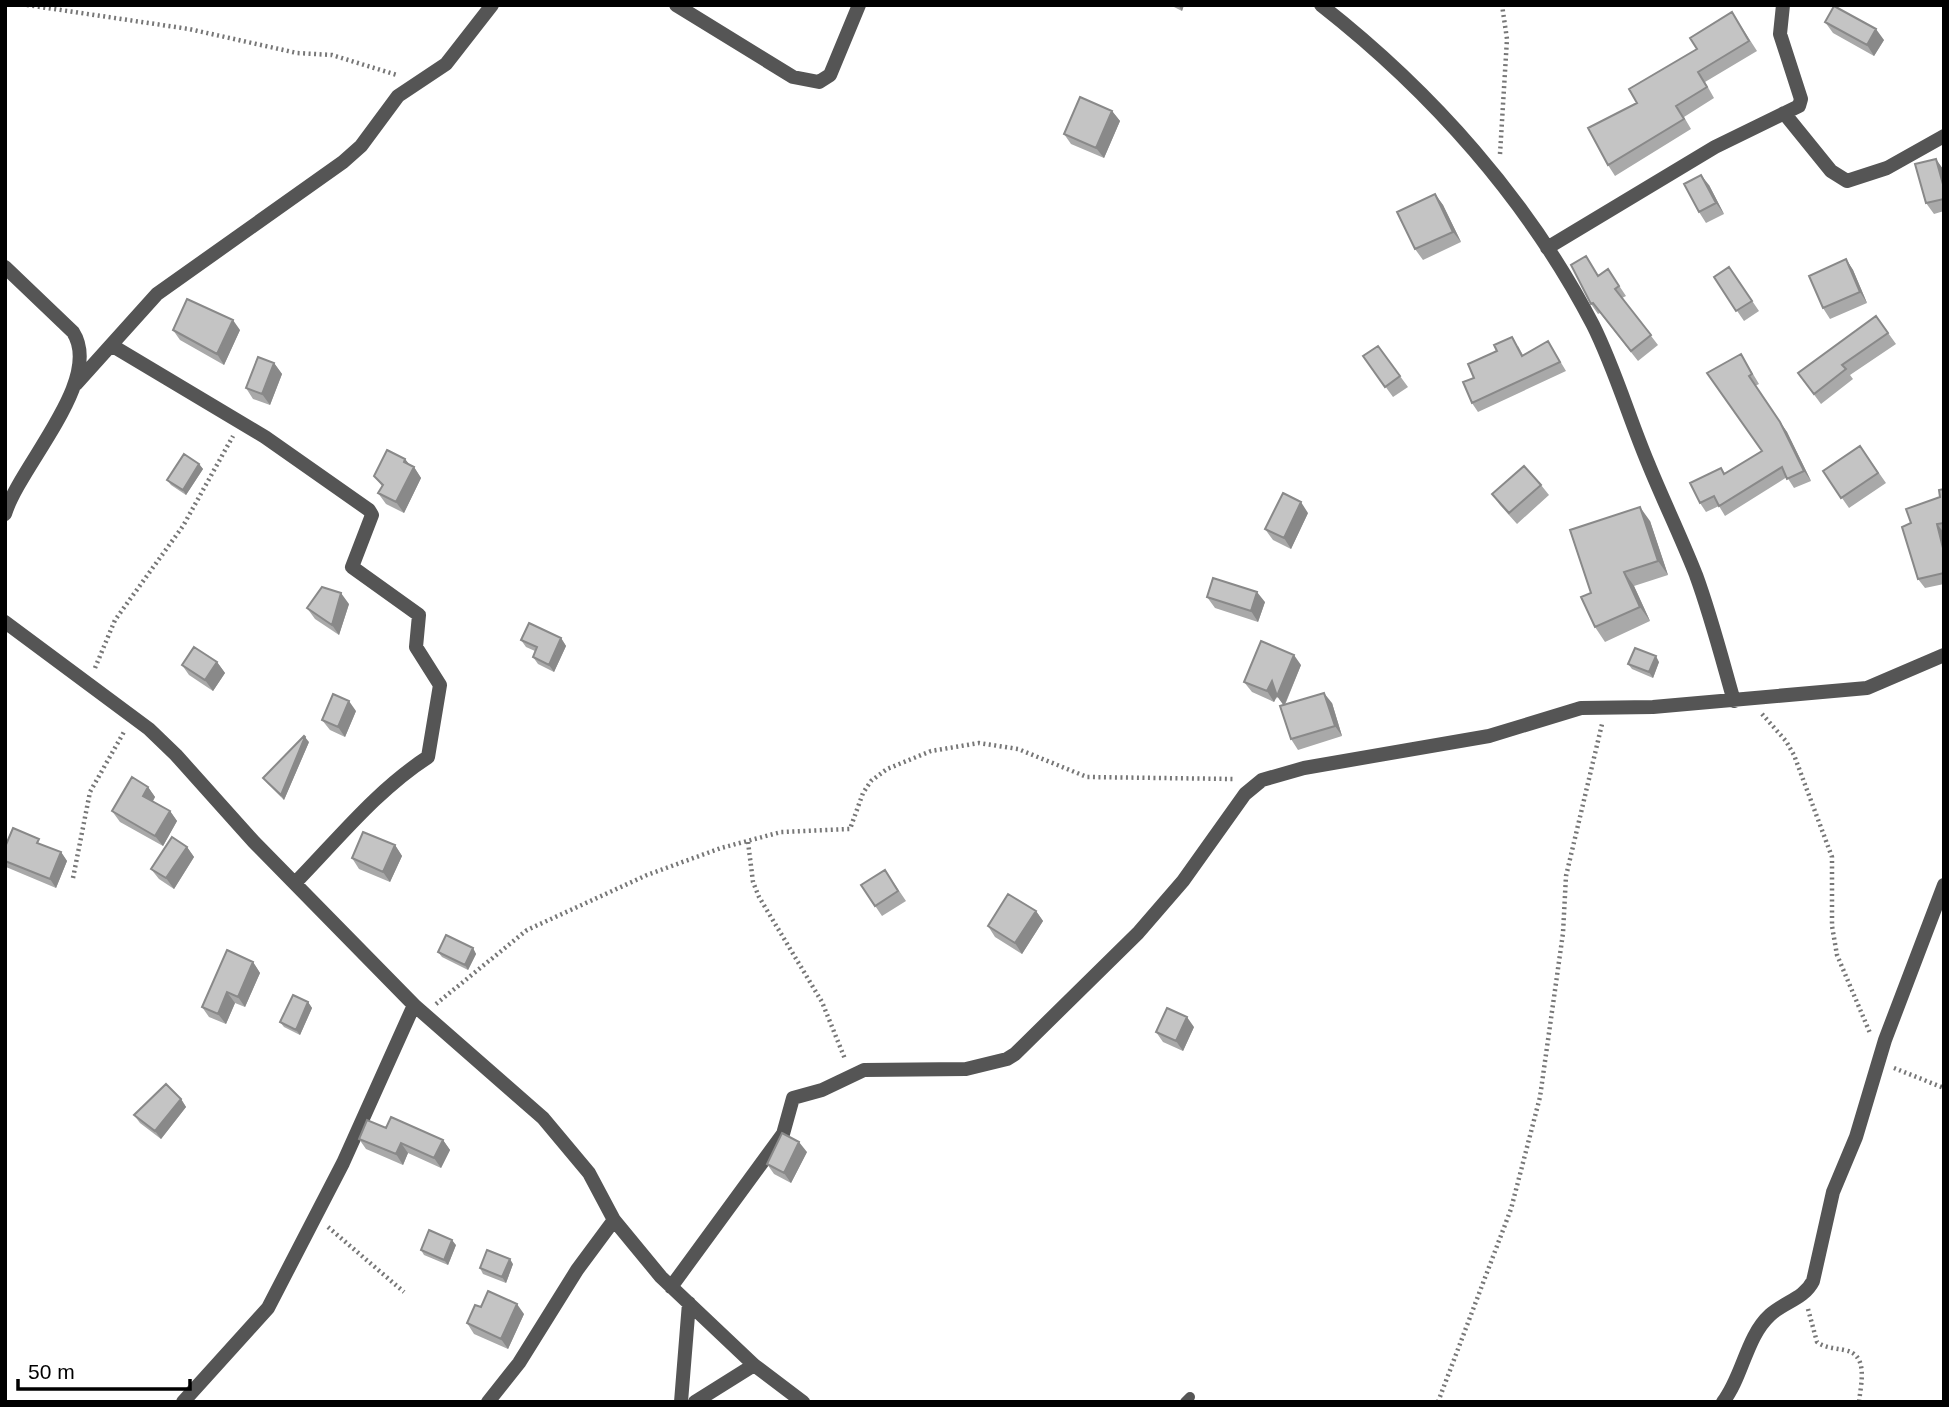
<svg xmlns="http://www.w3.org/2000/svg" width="1949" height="1407" font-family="Helvetica,sans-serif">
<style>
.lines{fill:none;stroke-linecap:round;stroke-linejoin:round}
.path{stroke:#777;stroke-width:4.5;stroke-dasharray:2 3.5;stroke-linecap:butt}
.service{stroke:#555;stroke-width:10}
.minor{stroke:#555;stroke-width:14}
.wall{fill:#a9a9a9}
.shaded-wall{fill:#898989}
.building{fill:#c4c4c4;stroke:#898989;stroke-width:2}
</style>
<rect width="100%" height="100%" fill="#fff"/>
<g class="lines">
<path class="path" d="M 27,5 L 189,29 L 297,53 L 332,55 L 397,75
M 1500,154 L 1507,39 L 1502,5
M 95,668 L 115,620 L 183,526 L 233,436
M 1762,714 L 1786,741 L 1794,755 L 1832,857 L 1832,926 L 1837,955 L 1870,1033
M 748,842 L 753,882 L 759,897 L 822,1002 L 845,1059
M 73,878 L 90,792 L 125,730
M 436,1004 L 527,930 L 647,875 L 721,848 L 781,832 L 850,829 L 863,793 L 871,781 L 887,769 L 931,751 L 979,743 L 1018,749 L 1087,777 L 1234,779
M 1894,1068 L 1944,1088
M 328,1227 L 404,1292
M 1808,1309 L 1817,1342 C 1825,1348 1835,1348 1844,1350 C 1869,1354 1861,1383 1859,1402
M 1438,1402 L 1511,1209 L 1540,1097 L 1563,933 L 1566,876 L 1602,724"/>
<path class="service" d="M 1185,1402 L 1190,1397"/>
<path class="minor" d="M 676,5 L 793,77 L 819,82 L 830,75 L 859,5
M 1321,5 C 1432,92 1528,200 1593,325 C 1615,369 1629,418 1648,463 C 1663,500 1681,537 1696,575 C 1711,616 1722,659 1734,701
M 1784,113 L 1831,171 L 1847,181 L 1887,168 L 1944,136
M 1547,248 L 1715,147 L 1799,106 L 1801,99 L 1780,34 L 1783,5
M 5,267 L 73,332 C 104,380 20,465 5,514
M 111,345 L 265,437 L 369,510 L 372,515 L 352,567 L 419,615 L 416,647 L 440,685 L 428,757 C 377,790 338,839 296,882
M 76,384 L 157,294 L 343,162 L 361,146 L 398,96 L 446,64 L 492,5
M 5,622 L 149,729 L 176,755 L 254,842 L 414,1005 L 543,1118 L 589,1173 L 614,1220 L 661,1277 L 754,1365 L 803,1402
M 671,1287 L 783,1134 L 793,1098 L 822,1090 L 864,1070 L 966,1069 L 1007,1059 L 1015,1054 L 1138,933 L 1183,881 L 1245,794 L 1262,780 L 1304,768 L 1489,736 L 1581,708 L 1653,707 L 1867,688 L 1944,655
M 183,1402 L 268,1308 L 343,1163 L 414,1005
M 488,1402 L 519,1363 L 577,1270 L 614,1220
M 681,1402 L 689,1303
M 695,1402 L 754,1365
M 1723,1402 C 1743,1376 1746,1337 1770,1315 C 1784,1302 1804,1299 1813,1281 L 1833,1192 L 1856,1137 L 1885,1040 L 1944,885"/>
</g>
<path class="wall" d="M 1170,5 L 1184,5 L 1182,11 Z
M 1825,22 L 1884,40 L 1874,56 L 1833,33 Z
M 1739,23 L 1757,51 L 1705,82 L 1714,98 L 1684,117 L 1691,129 L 1615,176 L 1608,165 L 1637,103 L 1697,49 Z
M 1112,111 L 1120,121 L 1104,158 L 1071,144 L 1064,134 Z
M 1936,159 L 1944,172 L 1944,211 L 1934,214 L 1926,203 Z
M 1709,185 L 1724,214 L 1706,223 L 1699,212 Z
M 1435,194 L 1443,205 L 1461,242 L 1423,260 L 1415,249 Z
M 1846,259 L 1853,270 L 1867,303 L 1830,319 L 1823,308 Z
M 1729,267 L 1759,311 L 1744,321 L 1714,277 Z
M 1608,269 L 1626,296 L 1622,298 L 1658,345 L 1638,361 L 1600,313 L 1598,314 L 1591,304 L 1599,276 Z
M 1876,316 L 1896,344 L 1850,375 L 1853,379 L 1821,404 L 1798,373 Z
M 173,330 L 240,330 L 224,365 L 180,340 Z
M 1548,341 L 1566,371 L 1478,412 L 1472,403 L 1518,346 L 1523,355 Z
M 1378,346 L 1408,387 L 1393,397 L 1363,356 Z
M 1741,354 L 1759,384 L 1755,386 L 1787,432 L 1811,481 L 1794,488 L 1787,477 L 1725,516 L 1719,506 L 1706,512 L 1700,503 L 1721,468 L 1725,474 L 1762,451 Z
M 274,363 L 282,374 L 270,405 L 253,399 L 246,388 Z
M 1860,446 L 1886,483 L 1849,508 L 1823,471 Z
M 405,459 L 410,465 L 414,467 L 421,478 L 404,513 L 386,504 L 378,493 L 382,486 L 374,476 Z
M 199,464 L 203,469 L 186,495 L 171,485 L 167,480 Z
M 1541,485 L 1549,495 L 1517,524 L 1500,505 L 1492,494 Z
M 1944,489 L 1944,584 L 1925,588 L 1918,579 L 1911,523 L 1940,497 Z
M 1308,513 L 1291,549 L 1273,540 L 1265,529 Z
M 1650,521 L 1668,575 L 1634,586 L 1650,621 L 1605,642 L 1595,627 Z
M 1207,597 L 1265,602 L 1258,622 L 1215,608 Z
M 349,604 L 339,635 L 315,619 L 307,608 Z
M 561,638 L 566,646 L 554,672 L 538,664 L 533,657 L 535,651 L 526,647 L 521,640 Z
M 217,662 L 225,673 L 213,691 L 189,675 L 182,665 Z
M 1659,662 L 1653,678 L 1632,669 L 1628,664 Z
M 1301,665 L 1285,705 L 1332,703 L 1342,736 L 1298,750 L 1291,739 L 1284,705 L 1277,696 L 1274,702 L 1252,692 L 1244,682 Z
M 356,711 L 345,737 L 330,730 L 322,720 Z
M 309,742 L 284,800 L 267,783 L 263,778 Z
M 148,787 L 155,797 L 153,801 L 170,811 L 177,821 L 163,846 L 120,822 L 112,811 Z
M 395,845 L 402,856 L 390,882 L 359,869 L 352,858 Z
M 43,846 L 61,852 L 67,861 L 56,888 L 6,867 L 5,866 L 5,847 Z
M 187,847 L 194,857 L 174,889 L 159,879 L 151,869 Z
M 885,870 L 906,901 L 882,916 L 861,885 Z
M 1036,911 L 1043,921 L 1022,954 L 995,937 L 988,926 Z
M 473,948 L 476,954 L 468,970 L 442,957 L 438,952 Z
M 253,962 L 260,973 L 245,1007 L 235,1003 L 226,1024 L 209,1017 L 202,1007 Z
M 308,1002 L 312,1008 L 300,1035 L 284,1027 L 280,1022 Z
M 1194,1027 L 1183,1051 L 1163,1042 L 1156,1032 Z
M 181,1099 L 186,1107 L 161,1139 L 140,1123 L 134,1115 Z
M 386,1128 L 443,1140 L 450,1150 L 441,1168 L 408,1153 L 403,1165 L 366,1149 L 359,1139 Z
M 807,1152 L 791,1183 L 774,1174 L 767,1164 Z
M 456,1245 L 448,1265 L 424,1255 L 421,1250 Z
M 513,1264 L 506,1283 L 483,1274 L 480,1268 Z
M 481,1307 L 524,1314 L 508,1349 L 474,1334 L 467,1323 Z"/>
<path class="shaded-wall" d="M 1178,5 L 1184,5 L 1182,11 Z
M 1876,29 L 1884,40 L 1874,56 L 1867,45 Z
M 1112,111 L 1120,121 L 1104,158 L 1096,148 Z
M 1936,159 L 1943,169 L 1944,188 Z
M 1701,175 L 1709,185 L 1724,214 L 1716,203 Z
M 1435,194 L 1443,205 L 1461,242 L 1453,232 Z
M 1846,259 L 1853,270 L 1867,303 L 1860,292 Z
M 233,320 L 240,330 L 224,365 L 217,354 Z
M 274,363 L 282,374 L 270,405 L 262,394 Z
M 1755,386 L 1787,432 L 1811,481 L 1804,471 Z
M 405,459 L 413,470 L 414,467 L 421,478 L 404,513 L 396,502 Z
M 199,464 L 203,469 L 186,495 L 183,490 Z
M 1301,502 L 1308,513 L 1291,549 L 1284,538 Z
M 1640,507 L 1650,521 L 1668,575 L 1658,561 Z
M 1937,524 L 1944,533 L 1944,552 Z
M 1624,572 L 1634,586 L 1650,621 L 1640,607 Z
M 1257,592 L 1265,602 L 1258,622 L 1251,611 Z
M 341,593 L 349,604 L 339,635 L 332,625 Z
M 561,638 L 566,646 L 554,672 L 549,665 Z
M 1294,655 L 1301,665 L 1284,706 L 1277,696 L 1274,702 L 1267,691 L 1272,681 Z
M 1656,656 L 1659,662 L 1653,678 L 1649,672 Z
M 217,662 L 225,673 L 213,691 L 205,680 Z
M 1324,693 L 1332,703 L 1342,736 L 1335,726 Z
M 349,701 L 356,711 L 345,737 L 338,727 Z
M 305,737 L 309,742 L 284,800 L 281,795 Z
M 148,787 L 155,797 L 150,806 L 143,796 Z
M 170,811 L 177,821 L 163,846 L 155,836 Z
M 395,845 L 402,856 L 390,882 L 383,872 Z
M 187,847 L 194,857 L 174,889 L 166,878 Z
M 61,852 L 67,861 L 56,888 L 50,879 Z
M 1036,911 L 1043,921 L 1022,954 L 1015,943 Z
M 473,948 L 476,954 L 468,970 L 465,965 Z
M 253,962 L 260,973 L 245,1007 L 238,997 Z
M 227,992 L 235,1003 L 226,1024 L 218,1014 Z
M 308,1002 L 312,1008 L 300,1035 L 296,1030 Z
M 1187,1017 L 1194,1027 L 1183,1051 L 1176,1041 Z
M 181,1099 L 186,1107 L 161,1139 L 155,1131 Z
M 443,1140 L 450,1150 L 441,1168 L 434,1158 Z
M 799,1142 L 807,1152 L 791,1183 L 784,1173 Z
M 401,1143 L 408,1153 L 403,1165 L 396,1154 Z
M 452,1240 L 456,1245 L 448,1265 L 444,1260 Z
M 510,1259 L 513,1264 L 506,1283 L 502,1277 Z
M 517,1304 L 524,1314 L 508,1349 L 501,1339 Z"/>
<path class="building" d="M 1834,6 L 1876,29 L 1867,45 L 1825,22 Z
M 1732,12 L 1749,41 L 1698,72 L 1707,87 L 1676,106 L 1684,119 L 1608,165 L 1588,128 L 1637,103 L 1629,89 L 1697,49 L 1690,38 Z
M 1080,97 L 1112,111 L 1096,148 L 1064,134 Z
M 1936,159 L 1944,188 L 1944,199 L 1926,203 L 1915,164 Z
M 1701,175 L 1716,203 L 1699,212 L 1684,184 Z
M 1435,194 L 1453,232 L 1415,249 L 1397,212 Z
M 1586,256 L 1598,276 L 1608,269 L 1619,286 L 1615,289 L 1651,335 L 1631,351 L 1593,303 L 1591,304 L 1571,265 Z
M 1846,259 L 1860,292 L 1823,308 L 1809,276 Z
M 1729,267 L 1752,301 L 1736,311 L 1714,277 Z
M 187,299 L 233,320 L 217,354 L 173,330 Z
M 1876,316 L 1888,333 L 1842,365 L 1846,369 L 1814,394 L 1798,373 Z
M 1512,337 L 1522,356 L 1548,341 L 1560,362 L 1472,403 L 1463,382 L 1474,378 L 1468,364 L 1497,351 L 1494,345 Z
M 1378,346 L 1400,376 L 1385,387 L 1363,356 Z
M 1741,354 L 1752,374 L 1749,376 L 1780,422 L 1804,471 L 1787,479 L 1782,467 L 1719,506 L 1714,496 L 1700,503 L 1690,483 L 1721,468 L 1724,474 L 1762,451 L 1707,373 Z
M 258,357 L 274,363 L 262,394 L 246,388 Z
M 1860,446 L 1878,473 L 1841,498 L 1823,471 Z
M 387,450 L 405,459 L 404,462 L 414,467 L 396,502 L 378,493 L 383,485 L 374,476 Z
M 184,454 L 199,464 L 183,490 L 167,480 Z
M 1524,466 L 1541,485 L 1509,513 L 1492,494 Z
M 1944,489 L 1944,523 L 1937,524 L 1944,552 L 1944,573 L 1918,579 L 1902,527 L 1911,523 L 1906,509 L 1940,497 L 1939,490 Z
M 1283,493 L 1301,502 L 1284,538 L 1265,529 Z
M 1640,507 L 1658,561 L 1624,572 L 1640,607 L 1595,627 L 1581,597 L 1591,593 L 1570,530 Z
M 1213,578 L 1257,592 L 1251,611 L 1207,597 Z
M 322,587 L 341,593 L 332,625 L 307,608 Z
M 529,623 L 561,638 L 549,665 L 533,657 L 537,647 L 521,640 Z
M 1261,641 L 1294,655 L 1277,696 L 1272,681 L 1267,691 L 1244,682 Z
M 194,647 L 217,662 L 205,680 L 182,665 Z
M 1635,648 L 1656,656 L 1649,672 L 1628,664 Z
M 1324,693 L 1335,726 L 1291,739 L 1280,706 Z
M 333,694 L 349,701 L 338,727 L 322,720 Z
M 304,736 L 305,737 L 281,795 L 263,778 Z
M 132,777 L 148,787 L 143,796 L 170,811 L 155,836 L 112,811 Z
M 13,828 L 39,839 L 37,843 L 61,852 L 50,879 L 5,861 L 5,847 Z
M 363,832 L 395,845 L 383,872 L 352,858 Z
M 172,837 L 187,847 L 166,878 L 151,869 Z
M 885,870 L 898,891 L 875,906 L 861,885 Z
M 1008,894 L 1036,911 L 1015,943 L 988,926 Z
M 446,935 L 473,948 L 465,965 L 438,952 Z
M 227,950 L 253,962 L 238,997 L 227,992 L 218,1014 L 202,1007 Z
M 293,995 L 308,1002 L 296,1030 L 280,1022 Z
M 1167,1008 L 1187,1017 L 1176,1041 L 1156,1032 Z
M 166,1084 L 181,1099 L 155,1131 L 134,1115 Z
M 391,1117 L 443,1140 L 434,1158 L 401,1143 L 396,1154 L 359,1139 L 367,1120 L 386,1128 Z
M 782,1133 L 799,1142 L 784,1173 L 767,1164 Z
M 429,1230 L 452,1240 L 444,1260 L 421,1250 Z
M 487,1250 L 510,1259 L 502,1277 L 480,1268 Z
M 488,1291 L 517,1304 L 501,1339 L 467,1323 L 475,1305 L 481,1307 Z"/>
<rect width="1949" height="1407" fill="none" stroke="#000000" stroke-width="14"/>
<path d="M18 1379v10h172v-10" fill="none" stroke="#000000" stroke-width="3.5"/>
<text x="28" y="1379" font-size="21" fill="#000000" stroke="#ffffff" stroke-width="5" paint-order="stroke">50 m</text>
</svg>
